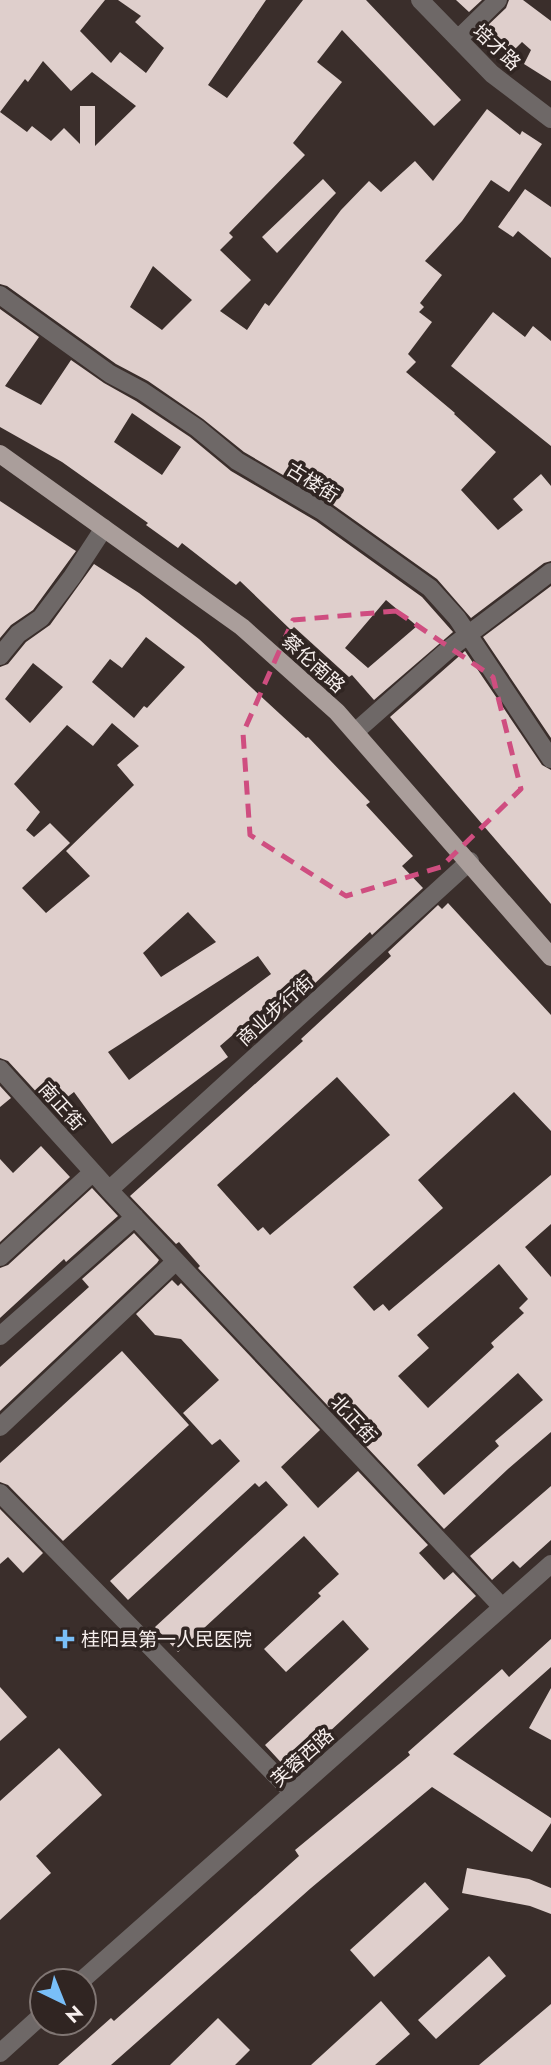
<svg xmlns="http://www.w3.org/2000/svg" width="551" height="2065" font-family="Jost,'Noto Sans SC',sans-serif">
<style>
.building{fill:#dfcfcc;fill-rule:evenodd}
.lines{fill:none;stroke-linecap:round;stroke-linejoin:round}
.minor{stroke:#6e6867;stroke-width:18}
.major{stroke:#aa9e9b;stroke-width:18}
.marked{fill:none;stroke:#cf4e80;stroke-width:5;stroke-dasharray:14 9;stroke-linejoin:round}
.poi-dot{fill:#79bff8;stroke:#302522;stroke-width:2.5}
.labels{text-anchor:middle;stroke-width:7;stroke-linejoin:round;paint-order:stroke}
.street-label{font-size:19px;fill:#f7efed;stroke:#302522}
.poi-label{font-size:19px;fill:#f7efed;stroke:#302522;text-anchor:start}
</style>
<rect width="100%" height="100%" fill="#3a2e2b"/>
<path class="building" d="M 0,0 L 105,0 L 80,31 L 111,63 L 120,52 L 146,73 L 164,48 L 135,22 L 141,16 L 118,0 L 266,0 L 208,85 L 227,98 L 303,0 L 366,0 L 461,100 L 434,126 L 342,30 L 317,62 L 342,82 L 293,143 L 305,155 L 229,233 L 233,237 L 220,250 L 251,280 L 220,311 L 247,330 L 265,303 L 269,306 L 341,210 L 369,181 L 381,192 L 415,161 L 433,181 L 487,109 L 520,135 L 522,131 L 542,144 L 509,192 L 491,180 L 462,221 L 425,261 L 442,275 L 420,303 L 424,307 L 419,312 L 432,322 L 408,354 L 416,362 L 406,372 L 455,413 L 454,414 L 496,452 L 461,490 L 498,530 L 523,510 L 513,499 L 541,474 L 551,486 L 551,561 L 544,563 L 471,618 L 437,579 L 329,502 L 244,452 L 203,419 L 148,381 L 116,364 L 7,286 L 0,284 ZM 43,61 L 71,91 L 92,72 L 136,106 L 95,146 L 95,106 L 80,106 L 80,144 L 64,128 L 51,141 L 32,126 L 27,132 L 0,112 L 25,79 L 28,82 ZM 153,266 L 192,300 L 162,330 L 130,307 Z
M 456,0 L 482,0 L 469,12 Z
M 509,0 L 523,0 L 551,21 L 551,81 L 524,64 L 531,50 L 522,42 L 513,51 L 488,33 L 485,28 L 506,8 Z
M 323,179 L 336,193 L 277,253 L 262,237 Z
M 525,189 L 551,207 L 551,258 L 518,231 L 513,237 L 498,227 Z
M 0,309 L 39,337 L 5,386 L 41,405 L 71,360 L 104,383 L 136,401 L 190,437 L 231,471 L 316,521 L 422,597 L 453,632 L 374,700 L 352,675 L 349,677 L 294,627 L 291,630 L 240,581 L 236,585 L 182,543 L 178,548 L 146,525 L 148,523 L 62,462 L 0,427 ZM 132,413 L 181,447 L 162,475 L 114,442 ZM 386,600 L 417,626 L 368,668 L 345,648 Z
M 493,312 L 525,337 L 533,326 L 551,341 L 551,446 L 451,366 Z
M 0,501 L 76,551 L 33,610 L 11,625 L 0,638 Z
M 94,564 L 139,593 L 199,639 L 306,738 L 308,737 L 370,802 L 366,805 L 413,856 L 402,866 L 423,888 L 372,935 L 370,932 L 283,1013 L 272,1001 L 220,1046 L 228,1057 L 112,1144 L 74,1092 L 52,1109 L 8,1061 L 0,1058 L 0,667 L 8,664 L 26,642 L 50,625 ZM 146,637 L 185,667 L 147,708 L 144,706 L 134,718 L 92,682 L 110,659 L 122,668 ZM 33,663 L 63,687 L 30,723 L 5,699 ZM 112,723 L 139,746 L 117,765 L 134,785 L 66,851 L 90,876 L 46,913 L 22,888 L 70,843 L 50,823 L 34,837 L 26,830 L 40,812 L 14,784 L 67,725 L 93,746 ZM 188,912 L 216,942 L 161,977 L 143,953 ZM 258,956 L 271,974 L 129,1080 L 108,1052 Z
M 551,586 L 551,738 L 483,637 Z
M 465,651 L 542,765 L 551,770 L 551,904 L 390,717 Z
M 448,903 L 551,1015 L 551,1131 L 514,1092 L 418,1180 L 443,1208 L 353,1287 L 374,1311 L 383,1304 L 389,1311 L 551,1175 L 551,1224 L 525,1247 L 551,1277 L 551,1432 L 508,1469 L 444,1529 L 198,1268 L 200,1266 L 179,1242 L 176,1244 L 130,1196 L 303,1041 L 301,1039 L 391,956 L 388,952 L 438,905 L 442,909 ZM 337,1077 L 390,1135 L 270,1235 L 263,1227 L 258,1231 L 217,1185 ZM 499,1264 L 528,1299 L 519,1308 L 524,1313 L 491,1343 L 494,1347 L 428,1408 L 398,1376 L 429,1348 L 417,1335 ZM 518,1373 L 543,1400 L 495,1441 L 499,1446 L 444,1495 L 417,1465 Z
M 0,1086 L 11,1098 L 0,1107 Z
M 41,1146 L 70,1177 L 0,1242 L 0,1159 L 13,1173 Z
M 92,1188 L 118,1216 L 66,1262 L 64,1259 L 0,1318 L 0,1268 L 8,1265 Z
M 134,1233 L 159,1260 L 157,1263 L 0,1411 L 0,1367 L 89,1287 L 82,1279 Z
M 172,1280 L 178,1286 L 181,1283 L 320,1430 L 281,1467 L 318,1508 L 358,1471 L 428,1545 L 419,1553 L 444,1580 L 453,1572 L 476,1596 L 288,1770 L 265,1745 L 369,1649 L 343,1620 L 286,1672 L 264,1649 L 321,1596 L 318,1593 L 339,1574 L 304,1536 L 178,1652 L 155,1627 L 288,1505 L 266,1481 L 259,1487 L 255,1483 L 128,1600 L 110,1581 L 240,1461 L 220,1439 L 212,1445 L 183,1413 L 219,1380 L 181,1339 L 155,1335 L 136,1314 Z
M 122,1351 L 189,1425 L 63,1541 L 8,1485 L 0,1482 L 0,1463 Z
M 551,1486 L 551,1540 L 520,1568 L 513,1561 L 492,1580 L 470,1556 Z
M 0,1509 L 43,1553 L 23,1573 L 8,1557 L 0,1564 Z
M 551,1639 L 551,1667 L 453,1754 L 551,1818 L 551,1823 L 532,1852 L 432,1787 L 311,1888 L 111,2065 L 58,2065 L 111,2018 L 114,2021 L 299,1856 L 295,1850 L 410,1755 L 408,1752 L 502,1669 L 509,1677 Z
M 0,1687 L 27,1717 L 0,1741 Z
M 551,1688 L 551,1740 L 529,1728 Z
M 59,1748 L 102,1795 L 36,1856 L 51,1873 L 0,1920 L 0,1801 Z
M 467,1868 L 529,1879 L 551,1888 L 551,1914 L 530,1906 L 462,1893 Z
M 425,1882 L 449,1909 L 374,1977 L 350,1950 Z
M 489,1956 L 506,1976 L 436,2039 L 418,2020 Z
M 381,2001 L 410,2034 L 375,2065 L 311,2065 Z
M 551,2004 L 551,2065 L 479,2065 Z
M 218,2018 L 250,2050 L 235,2065 L 170,2065 Z"/>
<g class="lines">
<path class="minor" d="M 420,0 L 492,74 L 551,119
M 458,39 L 498,0
M 0,295 L 110,374 L 142,391 L 197,428 L 237,461 L 322,511 L 430,588 L 457,618 L 551,759
M 0,656 L 18,634 L 41,618 L 72,577 L 104,528
M 355,732 L 449,649 L 551,572
M 0,1069 L 93,1172
M 0,1257 L 93,1172 L 109,1190 L 470,861
M 176,1261 L 502,1607
M 0,1336 L 135,1217
M 0,1427 L 176,1261 L 109,1190
M 0,1493 L 293,1793
M 81,1981 L 551,1564
M 0,2053 L 42,2015"/>
<path class="major" d="M 0,454 L 242,627 L 337,712 L 551,957"/>
</g>
<path class="marked" d="M 396,611 L 493,677 L 521,789 L 441,867 L 346,896 L 250,835 L 243,733 L 293,620 Z"/>
<path class="poi-dot" d="M61.5 1628.5h7v7h7v7h-7v7h-7v-7h-7v-7h7z"/>
<g class="labels">
<g class="street-label">
<text transform="translate(497 47) rotate(43)" y="7">培才路</text>
<text transform="translate(313 482) rotate(32)" y="7">古楼街</text>
<text transform="translate(314 663) rotate(42)" y="7">蔡伦南路</text>
<text transform="translate(275 1010) rotate(-42)" y="7">商业步行街</text>
<text transform="translate(62 1106) rotate(48)" y="7">南正街</text>
<text transform="translate(354 1419) rotate(47)" y="7">北正街</text>
<text transform="translate(302 1757) rotate(-42)" y="7">芙蓉西路</text>
</g>
<g class="poi-label">
<text x="81" y="1646">桂阳县第一人民医院</text>
</g>
</g>
<g transform="translate(63 2002) rotate(137)"><circle r="33" fill="#302522" stroke="#807673" stroke-width="2"/>
<path d="M0-5L12 26L0 18L-12 26Z" fill="#79bff8"/>
<text y="-10" font-size="19" font-weight="bold" text-anchor="middle" fill="#f7efed">N</text>
</g>
</svg>
